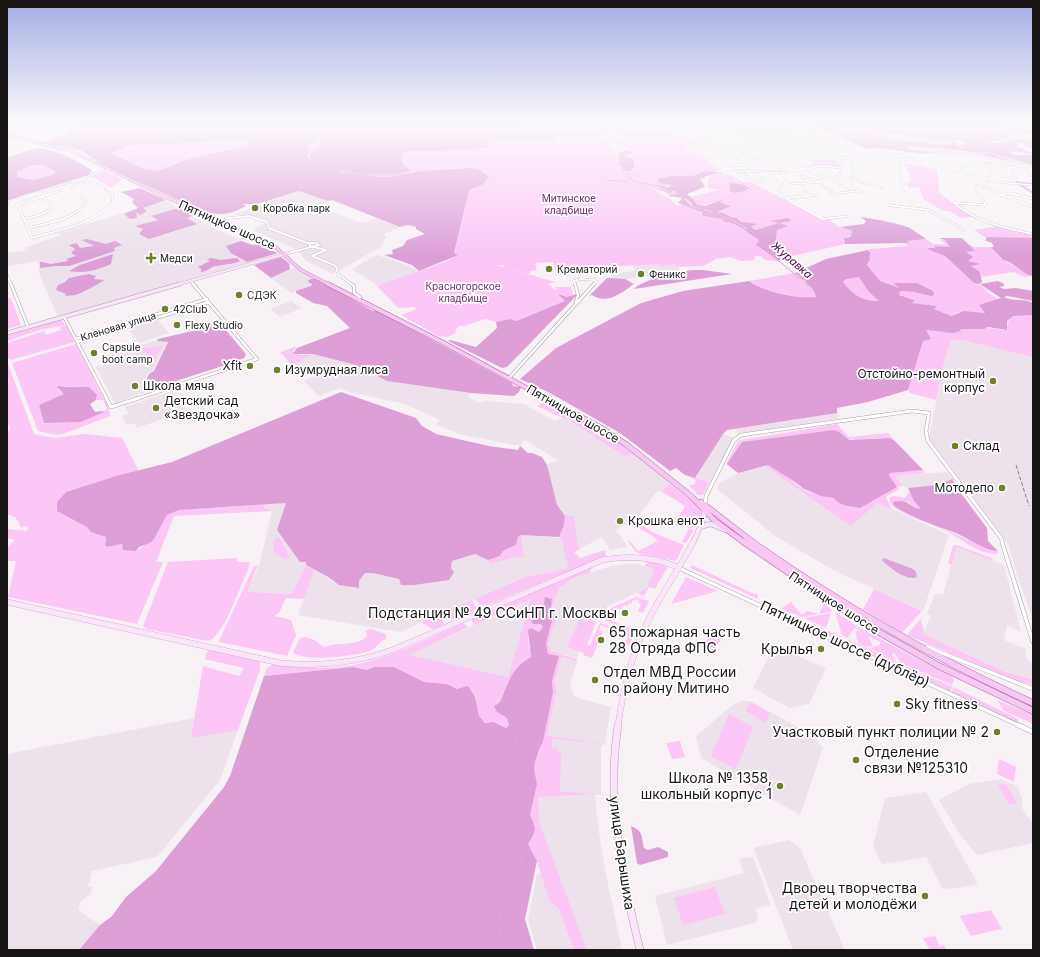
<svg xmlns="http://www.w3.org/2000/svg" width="1040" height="957" font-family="Inter,sans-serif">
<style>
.built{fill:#ede1eb}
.green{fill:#fcc6f5;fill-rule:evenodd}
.forest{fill:#dd9fd6;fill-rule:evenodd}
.water{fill:#e0a3d9}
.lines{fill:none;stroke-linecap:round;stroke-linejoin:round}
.stream-far1{stroke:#e0a3d9;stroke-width:1}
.stream{stroke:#e0a3d9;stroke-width:1.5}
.river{fill:#e0a3d9;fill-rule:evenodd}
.street-far5-casing{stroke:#aaa5aa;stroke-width:2}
.street-far4-casing{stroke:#aaa5aa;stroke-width:2.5}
.street-far3-casing{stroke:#aaa5aa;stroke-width:3.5}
.street-far2-casing{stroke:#aaa5aa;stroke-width:4}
.street-far1-casing{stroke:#aaa5aa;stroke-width:4.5}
.street-casing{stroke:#aaa5aa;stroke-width:5.5}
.secondary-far5-casing{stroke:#aaa5aa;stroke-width:2.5}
.secondary-far4-casing{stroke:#aaa5aa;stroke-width:3}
.secondary-far3-casing{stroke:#aaa5aa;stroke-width:4.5}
.secondary-far2-casing{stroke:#aaa5aa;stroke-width:5.5}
.secondary-far1-casing{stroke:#aaa5aa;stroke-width:6}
.secondary-casing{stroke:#aaa5aa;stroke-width:8}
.primary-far4-casing{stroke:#a670a0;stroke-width:3}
.primary-far3-casing{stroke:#a670a0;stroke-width:3.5}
.primary-far2-casing{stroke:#a670a0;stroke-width:5}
.primary-far1-casing{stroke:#a670a0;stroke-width:6}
.primary-casing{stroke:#a670a0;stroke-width:7}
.street-far5{stroke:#fff;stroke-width:1.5}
.street-far4{stroke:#fff;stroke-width:2}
.street-far3{stroke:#fff;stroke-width:2.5}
.street-far2{stroke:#fff;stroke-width:3}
.street-far1{stroke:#fff;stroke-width:3.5}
.street{stroke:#fff;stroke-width:4.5}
.secondary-far5{stroke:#fbe3f9;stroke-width:2}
.secondary-far4{stroke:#fbe3f9;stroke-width:2.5}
.secondary-far3{stroke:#fbe3f9;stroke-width:3.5}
.secondary-far2{stroke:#fbe3f9;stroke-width:4.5}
.secondary-far1{stroke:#fbe3f9;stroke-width:5.5}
.secondary{stroke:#fbe3f9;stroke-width:7}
.primary-far4{stroke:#f8c7f2;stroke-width:2.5}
.primary-far3{stroke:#f8c7f2;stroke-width:3}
.primary-far2{stroke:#f8c7f2;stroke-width:4}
.primary-far1{stroke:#f8c7f2;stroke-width:5}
.primary{stroke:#f8c7f2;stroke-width:6}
.rail{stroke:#878386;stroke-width:1;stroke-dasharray:4 2;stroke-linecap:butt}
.poi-dot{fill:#6e7f2e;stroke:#fff;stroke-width:1.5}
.labels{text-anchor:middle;stroke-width:3.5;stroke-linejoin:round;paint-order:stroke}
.far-park-label{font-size:10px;fill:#6f286b;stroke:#fff}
.far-poi-label{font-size:10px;fill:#181617;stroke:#fff;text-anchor:start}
.far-street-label{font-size:10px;fill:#181617;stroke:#fff}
.far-water-label{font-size:11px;font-style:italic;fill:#4d0149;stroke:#fff}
.street-label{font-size:12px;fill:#181617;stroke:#fff}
.poi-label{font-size:12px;fill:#181617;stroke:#fff;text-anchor:start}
.near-poi-label{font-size:14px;fill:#181617;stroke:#fff;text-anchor:end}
.near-street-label{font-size:14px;fill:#181617;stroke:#fff}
</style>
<rect width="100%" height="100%" fill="#f7f1f6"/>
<path class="built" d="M 737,123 L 776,123 L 796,131 L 762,140 L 724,130 Z
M 299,191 L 328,201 L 317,206 L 345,217 L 363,223 L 376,218 L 400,227 L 384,234 L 386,237 L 382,246 L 333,274 L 306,261 L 296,249 L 253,230 L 265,223 L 247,216 L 233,215 Z
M 166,200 L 168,201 L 165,202 L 175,204 L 172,205 L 194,215 L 191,216 L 201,221 L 200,222 L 274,255 L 58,317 L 40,276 L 38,261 L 8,266 L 7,263 L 7,253 L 28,250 L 23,248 L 61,235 L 58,233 Z
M 377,255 L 409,266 L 419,271 L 378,286 L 352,269 Z
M 658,264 L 662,267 L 675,264 L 680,272 L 625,279 L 607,278 L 621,273 L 635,271 L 632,265 Z
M 295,267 L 315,278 L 309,279 L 311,286 L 292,293 L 271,278 Z
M 291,301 L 302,308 L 280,317 L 270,309 Z
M 157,319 L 169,333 L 139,343 L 128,328 Z
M 951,340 L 962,340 L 1033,357 L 1033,620 L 1015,569 L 1008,543 L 929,438 L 943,366 Z
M 154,341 L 167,342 L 153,371 L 147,374 L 143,383 L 149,391 L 115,403 L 96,367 L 102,365 L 107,356 Z
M 313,354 L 356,365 L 387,381 L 471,393 L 468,397 L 480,403 L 486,401 L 524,404 L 554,421 L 562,418 L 565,419 L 572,415 L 596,426 L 632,452 L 670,484 L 661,491 L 657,491 L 636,520 L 616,530 L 628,547 L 610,550 L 602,537 L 580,549 L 578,546 L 574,516 L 563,514 L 557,505 L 546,465 L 558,460 L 525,440 L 520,446 L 459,434 L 436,424 L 440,420 L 405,404 L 349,392 L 339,388 L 319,396 L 304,381 L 315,376 L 294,365 Z
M 174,390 L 187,410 L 137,428 L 134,423 L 127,425 L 122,416 L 129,414 L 125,407 Z
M 837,413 L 840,416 L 837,417 L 838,419 L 739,433 L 734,428 Z
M 723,434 L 734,438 L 710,482 L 695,478 Z
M 765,466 L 851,526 L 877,502 L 949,535 L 923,611 L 833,570 L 775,536 L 717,489 L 720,483 L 742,471 Z
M 947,472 L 953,479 L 937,485 L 908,488 L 903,486 L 895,476 Z
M 287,502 L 307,562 L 306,565 L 292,594 L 247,592 L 259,566 L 272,511 L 264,509 L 265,505 Z
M 521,535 L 561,538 L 568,567 L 561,570 L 525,577 L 400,632 L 298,615 L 314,570 L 339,585 L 358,588 L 359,581 L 365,573 L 373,573 L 399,579 L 401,585 L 414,585 L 449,580 L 452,561 L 460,558 L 475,554 L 488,560 L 490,564 L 516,557 L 524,557 Z
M 956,547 L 1004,565 L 1021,632 L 1007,625 L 1004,640 L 1026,649 L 1026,658 L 1033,664 L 1032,679 L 1005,672 L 923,634 L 931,616 L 927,614 L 935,593 L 943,595 Z
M 625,564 L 638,564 L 654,570 L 647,588 L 580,619 L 567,647 L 579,651 L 577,658 L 551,651 L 548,645 L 556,619 L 552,607 L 559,588 L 574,578 L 611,566 Z
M 532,599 L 508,677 L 408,655 L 474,625 Z
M 774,646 L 826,668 L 809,704 L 789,708 L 753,688 Z
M 562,657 L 577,661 L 570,686 L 575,697 L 611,707 L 605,744 L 601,746 L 601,795 L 595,795 L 599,833 L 606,875 L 622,950 L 587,950 L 538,822 L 538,797 L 592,794 L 560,791 L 560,751 L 552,749 L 552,739 L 593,743 L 547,736 L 556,693 L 555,682 Z
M 741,701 L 750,701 L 812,735 L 823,748 L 800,815 L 701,758 L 696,736 L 734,704 Z
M 194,718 L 191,738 L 238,730 L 220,780 L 157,857 L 92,871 L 88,887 L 92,887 L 91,894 L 81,901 L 78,910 L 100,925 L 79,950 L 7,950 L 7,754 Z
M 1001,779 L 1018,787 L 1022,799 L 1022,808 L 1033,824 L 1033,843 L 977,855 L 960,835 L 939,800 L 969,784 Z
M 926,792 L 978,884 L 950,889 L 942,888 L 926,857 L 882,864 L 873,846 L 885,798 Z
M 789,840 L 800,848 L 845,950 L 793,950 L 754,850 L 756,847 Z
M 753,857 L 771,905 L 756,908 L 758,920 L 755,923 L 667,945 L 655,896 L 744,873 L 739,859 Z
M 541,873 L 549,901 L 559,909 L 574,950 L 537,950 L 528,920 L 537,874 Z"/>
<path class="green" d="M 525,123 L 604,124 L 601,128 L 610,130 L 607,132 L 609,134 L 604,136 L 607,141 L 610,141 L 620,158 L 623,167 L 626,170 L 632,171 L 631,168 L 638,169 L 634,167 L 634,159 L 630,157 L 623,158 L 623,155 L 630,151 L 617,139 L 628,137 L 618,135 L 618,132 L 621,131 L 612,125 L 616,126 L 615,123 L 620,123 L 619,126 C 624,126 625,124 629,123 C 636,122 649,123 656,126 L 653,127 L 678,137 L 685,136 L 697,140 L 684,148 L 689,152 L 696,151 L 720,171 L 704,172 L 693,176 L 671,176 L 658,179 L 659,182 L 674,185 L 666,189 L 672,192 L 675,191 L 677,194 L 669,196 L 666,192 L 654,190 L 669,199 L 677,205 L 685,205 L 702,212 L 703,216 L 723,219 L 724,222 C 734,222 750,235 759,240 L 756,245 C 763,251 771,256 779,261 L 765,260 L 761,256 L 755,256 L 754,260 L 741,261 L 730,257 L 716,259 L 703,266 L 677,267 L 675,264 L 662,267 L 658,264 L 555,270 L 553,262 L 535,263 L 537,270 L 531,271 L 529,274 L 504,267 L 503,265 L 497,265 L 555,282 L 548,284 L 555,290 L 557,290 L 555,287 L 571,287 L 573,294 L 567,297 L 559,294 L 565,301 L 515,321 L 510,319 L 496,322 L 485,319 L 464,326 L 459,326 L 455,331 L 456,333 L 447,337 L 438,336 L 401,315 L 417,309 L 414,307 L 398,308 L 377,286 L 445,262 L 457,255 L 454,254 L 469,190 L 482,185 L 478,169 L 457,168 L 420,171 L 397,176 L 384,177 L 338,172 L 339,170 L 308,158 L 307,155 L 310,151 L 307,150 L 306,145 L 313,143 L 311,137 L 324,134 L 320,136 L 325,139 L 321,148 L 325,149 L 313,150 L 316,151 L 311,157 C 347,173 371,177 410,171 L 401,159 L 406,151 L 442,151 L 488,148 L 489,141 L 553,139 L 556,135 L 551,133 L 527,132 Z
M 835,124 L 852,127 L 865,133 L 877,132 L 901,136 L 954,140 L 957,142 L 951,142 L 953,145 C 944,144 938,144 929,144 L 926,140 L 919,141 L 920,143 C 907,140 893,141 879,137 L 884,137 L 882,136 L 885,135 L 883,135 L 863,136 L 835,129 Z
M 992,131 L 1013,134 L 1015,132 L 1024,135 L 1026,138 L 1026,135 L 1033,135 L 1033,140 L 1031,140 L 1033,141 L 1033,143 L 1016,138 L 1008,140 L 1009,142 L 984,144 L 1001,141 L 998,139 L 1009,136 L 980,134 L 959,140 L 962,142 L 955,140 L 967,135 Z
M 241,139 L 251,141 L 247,146 L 192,158 L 157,171 L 144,169 L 110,153 L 132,145 L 172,144 Z
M 913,147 L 983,154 L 1031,166 L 997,159 L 911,149 Z
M 832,159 L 843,167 L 816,167 L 785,173 L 753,171 C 767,166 803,180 816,160 Z
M 900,162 L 936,169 L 939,180 L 937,183 L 939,184 L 939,192 L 958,208 L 974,217 L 961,218 L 949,211 L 944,211 L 924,200 L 919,187 L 908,188 L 908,185 L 903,185 L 911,182 L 910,176 L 904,164 Z
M 32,165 L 44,165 L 55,171 L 55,174 L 34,180 L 17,177 L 17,172 Z
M 107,172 L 122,179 L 112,188 L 90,176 Z
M 719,172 L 723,172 L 724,175 L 722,176 L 724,177 L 725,174 L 728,174 L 743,182 L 751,182 L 823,220 L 828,219 L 839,227 L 853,231 L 852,235 L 844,238 L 845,244 L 793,256 L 785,255 L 783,251 L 785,248 L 776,241 L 777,230 L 787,226 L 773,224 L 774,225 L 755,230 L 751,227 L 758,225 L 740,222 L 734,217 L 717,212 L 726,209 L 726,207 L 730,205 L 719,202 L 725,200 L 698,206 L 690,197 L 718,190 L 709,188 L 708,180 L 712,176 L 702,178 L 718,174 ZM 730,182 L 745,185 L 751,190 L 745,189 L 746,191 L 735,193 L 730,191 L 732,190 L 729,188 Z
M 997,226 L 1033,235 L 1033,238 L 986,238 L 974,230 Z
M 926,239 L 933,244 L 945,244 L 940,239 L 945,240 L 951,247 L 936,246 L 935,248 L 929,248 L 929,250 L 945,256 L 974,283 L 982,286 L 990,294 L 999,299 L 979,305 L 985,313 C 975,313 960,308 951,316 L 934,309 L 937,306 L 911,303 L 915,299 L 899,295 L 900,291 L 914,292 L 931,296 L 930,290 L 917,283 L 895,283 L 901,288 L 880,281 L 867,265 L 869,262 L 869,256 L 871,253 L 868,250 L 871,249 L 907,246 L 906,241 Z
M 966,242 L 974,247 L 991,247 L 994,249 L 1000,258 L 1031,276 L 1024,277 L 1014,272 L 980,277 L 982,275 L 970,265 L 976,265 L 968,261 L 969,255 L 966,252 L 974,251 Z
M 795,273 C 803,278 813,287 816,297 C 797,299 764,292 749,281 Z
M 859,276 L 869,292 L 879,301 C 863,301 852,295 843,282 L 844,279 Z
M 11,298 L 21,325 L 7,329 L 7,299 Z
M 1025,314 L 1033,315 L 1033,357 L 962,340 L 951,340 L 943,366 L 936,400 L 910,393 L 908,390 L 926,330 C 933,330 940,332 948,332 C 952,332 956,329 960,329 C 977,327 991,328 1007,330 L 1009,319 L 1013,316 Z
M 59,320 L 62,320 L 65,325 L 40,330 L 7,341 L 7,334 Z
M 66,325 L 75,342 L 10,360 L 7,356 L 7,343 L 44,331 L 46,335 L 61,330 L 60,327 Z
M 76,344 L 109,408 L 110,416 L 63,434 L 57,435 L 38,431 L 12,363 ZM 59,386 C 70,388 79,385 87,387 L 97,397 L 96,400 L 103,400 L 107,409 L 81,422 L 44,423 L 39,405 L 65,394 L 58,390 Z
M 162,346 L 155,359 L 137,361 L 140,356 L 146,355 L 147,352 L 141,353 L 144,348 Z
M 295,347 L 297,348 L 293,351 L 299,355 L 311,355 L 294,365 L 291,364 L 280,352 Z
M 8,364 L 34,434 L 54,438 L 85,434 L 122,438 L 139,472 L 116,476 L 66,492 L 60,500 L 58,511 L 106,536 L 105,545 L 107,547 L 122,544 L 136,551 L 154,539 L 167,515 L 179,510 L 270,504 L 265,505 L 264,508 L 272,511 L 174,516 L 156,562 L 163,562 L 137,624 L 8,597 L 16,561 L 7,561 L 7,548 L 15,540 L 7,538 L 7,529 L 27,531 L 28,527 L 25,526 L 21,528 C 17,519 17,516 7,515 L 7,432 L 10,430 L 7,419 L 7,383 L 9,382 L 7,375 Z
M 547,401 L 572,415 L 565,419 L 537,406 Z
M 576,416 L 597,428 L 597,431 L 590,434 L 569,420 Z
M 837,424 L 849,437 L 888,433 L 896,442 C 880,432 861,445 844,437 L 737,471 L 738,473 L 726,464 L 738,441 L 742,440 Z
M 600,432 L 607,434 L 633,454 L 625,456 L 593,436 Z
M 768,465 C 782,470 792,482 804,490 C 813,495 823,494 831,498 C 844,503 844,508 860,507 L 897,487 L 889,475 L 890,473 L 923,470 L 925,473 L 895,476 L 902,485 L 901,487 L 898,485 L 899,489 L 887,496 L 886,498 L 892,509 L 877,503 L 851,526 L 765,466 Z
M 691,477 L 710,482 L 703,495 L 698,495 L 689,485 L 693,485 L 696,481 Z
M 670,484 L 695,503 L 702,513 L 696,526 L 691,527 L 690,529 L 694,530 L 686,543 L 682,542 L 689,528 L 676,522 L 685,506 L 661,491 Z
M 910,491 L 914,501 L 922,509 L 918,509 L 908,502 L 896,501 L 896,507 L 983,547 L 998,551 L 997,554 C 976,554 961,538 944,530 C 928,523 909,517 893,507 L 890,502 L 890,497 L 895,496 L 905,498 Z
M 563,514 L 574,516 L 578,546 L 580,549 L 574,552 L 580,558 L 605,550 L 606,556 L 487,605 C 481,607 479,603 475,599 L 525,577 L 561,570 L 568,567 L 561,538 L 559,537 L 564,525 L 565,516 Z
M 636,520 L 652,532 L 684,545 L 676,561 L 640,554 L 635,551 L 628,541 L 629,540 L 638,551 L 658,541 C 651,532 639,531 631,523 Z
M 521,535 L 524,557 L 516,557 L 490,564 L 488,560 L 500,556 L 503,551 L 516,545 L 518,537 Z
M 275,538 L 280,538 L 290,558 L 285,559 L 275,554 L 273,543 Z
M 956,545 L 992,558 L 993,561 L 956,547 L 952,565 L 948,563 L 953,546 Z
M 237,558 L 237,562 L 250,562 L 248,570 L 226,621 L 213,639 L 208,641 L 147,629 L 143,626 L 168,562 Z
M 644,560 L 669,565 L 655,589 L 649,587 L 644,596 L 637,593 L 647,588 L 654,570 L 645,566 L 647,562 Z
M 258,565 L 247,592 L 292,594 L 306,565 L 314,570 L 305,597 L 302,599 L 286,598 L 279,613 L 274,616 L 291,620 L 296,635 L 287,656 L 219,642 L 219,641 L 254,566 Z
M 692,565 L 754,594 L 757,593 L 758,599 L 690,568 Z
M 592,567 L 590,573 L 574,578 L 559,588 L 552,607 L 556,619 L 548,645 L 551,651 L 577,659 L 577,661 L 562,657 L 555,681 L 556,693 L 547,736 L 605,744 L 552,739 L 552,748 L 558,749 L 561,754 L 560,791 L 595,794 L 538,797 L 539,822 L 587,950 L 574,950 L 559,909 L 549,901 L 537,861 L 528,844 L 532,838 L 535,824 L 530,815 L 537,784 L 534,769 L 535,762 L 540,747 L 543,742 L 553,692 L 552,681 L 559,656 L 548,654 L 546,644 L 553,616 L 550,612 L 550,604 L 531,621 L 533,624 L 542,624 L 543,627 L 539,632 L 531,628 L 528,639 L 531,657 C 511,668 509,682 500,702 L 496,704 L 497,712 L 507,718 L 509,725 L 506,728 C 500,725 495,725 488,723 C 477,721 477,706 475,697 L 447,684 L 424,682 L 394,667 L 374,667 L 367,670 L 353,667 L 343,668 L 264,676 L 266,669 L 273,664 C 302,668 333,670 362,663 C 397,655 431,637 464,623 L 468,627 L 409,655 L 508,677 L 531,599 L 474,625 L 471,619 Z
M 686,577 L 718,591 L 671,604 Z
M 874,589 L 922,611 L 902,633 L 863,609 Z
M 636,597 L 649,601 L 643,613 L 638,611 L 641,604 L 638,602 L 639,600 L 637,599 L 636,601 L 633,600 L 631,604 L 629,603 L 627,606 L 624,605 L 621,610 L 618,608 L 614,616 L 610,613 L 611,608 Z
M 472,600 L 476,608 C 470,615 459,619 450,619 L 446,611 Z
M 791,602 L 802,615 L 807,611 L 819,614 L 824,604 L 832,610 L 831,612 L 802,617 L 781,609 Z
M 607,606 L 604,613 L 601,612 L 599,615 L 635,631 L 629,646 L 625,643 L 628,636 L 626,630 L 596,616 L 590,618 L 596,622 L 587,645 L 590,645 L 600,623 L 622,630 L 623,634 L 620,635 L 601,625 L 599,630 L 603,631 L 592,658 L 583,655 L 584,653 L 567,647 L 580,619 Z
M 779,609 L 842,637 L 842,641 L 819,629 L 819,628 L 779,610 L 778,612 L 776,610 Z
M 835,612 L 857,626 L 847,638 L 842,635 Z
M 831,613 L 826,628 L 804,618 Z
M 440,614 L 444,623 L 441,627 L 432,629 L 421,622 Z
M 923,616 L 921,620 L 924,631 L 923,634 L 1005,672 L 1032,679 L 1033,685 L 1006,677 L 907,635 Z
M 858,627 L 952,677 L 954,680 L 952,685 L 901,663 L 894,653 L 892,654 L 896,661 L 869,648 L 880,645 L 880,642 L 868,636 L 873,646 L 866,647 L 858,643 L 855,630 L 864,634 L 856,629 Z
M 715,628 L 725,634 L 715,649 L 704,643 Z
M 371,629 L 386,634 L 386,639 C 380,641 378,646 372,650 C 360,656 301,663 293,652 L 300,638 C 308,635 318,642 324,647 C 328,647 332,644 336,644 C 346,644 360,644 367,636 L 365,631 Z
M 847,639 L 931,678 L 952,686 L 950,691 L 846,643 Z
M 210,650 L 260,661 L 260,670 L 238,730 L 191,738 L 203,666 L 239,676 L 244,668 L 205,659 L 206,653 Z
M 953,687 L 1018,719 L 1018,723 L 952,692 Z
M 997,700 L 1033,715 L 1033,724 L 1003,710 Z
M 750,702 L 770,713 L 766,723 L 746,711 Z
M 729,714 L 753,727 L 736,769 L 711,756 Z
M 680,741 L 685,757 L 672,759 L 666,743 Z
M 999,759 L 1016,767 L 1014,782 L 997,774 Z
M 1006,784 L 1017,803 L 1009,804 L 998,785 Z
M 715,887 L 725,914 L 683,925 L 674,898 Z
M 991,910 L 1002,929 L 971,936 L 960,916 Z
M 935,936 L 940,946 L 944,945 L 947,950 L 930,950 L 923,938 Z"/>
<path class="forest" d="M 86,123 L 525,123 L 527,132 L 560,134 L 555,135 L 556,137 L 553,141 L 490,141 L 488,148 L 442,151 L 406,151 L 401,159 L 404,165 L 411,171 C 386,177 354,175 330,166 C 324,164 317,160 310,157 L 311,154 L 316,151 L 311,149 L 323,149 L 318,146 L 323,139 L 319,137 L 323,135 L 313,137 L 316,137 L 317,141 L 307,145 L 308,147 L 307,150 L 311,151 L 307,155 L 308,158 L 340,170 L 339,172 L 384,177 L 397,176 L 420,171 L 470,168 L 478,169 L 489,177 L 482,185 L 469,190 L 454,253 L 458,255 L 419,271 L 412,265 L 384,255 L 393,254 L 392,250 L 403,246 L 407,240 L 425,234 L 416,229 L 416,227 L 408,225 L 400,227 L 332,200 L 328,201 L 299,191 L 257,204 L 243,204 L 246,206 C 232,214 221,216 205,212 L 110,169 L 80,150 L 7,135 L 7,134 L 46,142 L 59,137 L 78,125 ZM 241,139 L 250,141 L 247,146 L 192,158 L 157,171 L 144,169 L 111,153 L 132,145 L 172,144 Z
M 828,123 L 831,130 L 876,144 L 905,145 L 876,143 L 836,131 L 832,128 L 831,125 L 992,123 C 1001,125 1027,131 1033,127 L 1033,134 L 1022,135 L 1015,132 L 1013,134 L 1005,133 L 1009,136 L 999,139 L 1001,141 L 995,141 L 986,143 L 1007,143 L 1009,142 L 1008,140 L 1016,138 L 1033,143 L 1033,149 L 1022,145 L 1029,144 L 1016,143 L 1019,146 L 1013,146 L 1025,149 L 1024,150 L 1032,152 L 1033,154 L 1008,151 L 1015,155 L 1032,155 L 1033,165 L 988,152 L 971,152 L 987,153 L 1019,163 L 966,151 L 909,146 L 907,148 L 911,150 L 960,155 L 935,153 L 921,154 L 882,148 L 866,149 L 821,128 L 805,130 L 818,125 L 817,124 ZM 876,132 L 925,138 L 928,140 L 918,141 L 920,143 L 880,137 L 885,137 L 883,136 L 886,135 L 871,135 L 876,134 ZM 975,134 L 959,140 L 962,141 L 959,142 L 967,144 L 959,145 L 966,150 L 957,145 L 957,142 L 949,142 L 954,144 C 943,145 939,144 929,144 L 926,142 L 933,142 L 929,140 C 937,140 948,142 956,140 C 963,138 967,134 975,134 Z
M 41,148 L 65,155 L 92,170 L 89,175 L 7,201 L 7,158 L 29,150 ZM 32,165 L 44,165 L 55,171 L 55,174 L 34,180 L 17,177 L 17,172 Z
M 627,150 L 633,153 L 623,156 L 634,159 L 634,167 L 638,168 L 631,168 L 633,171 L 622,170 L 623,168 L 619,164 L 620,158 L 618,153 Z
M 706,171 L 718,172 L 719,173 L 703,177 L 706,179 L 700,178 L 705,187 L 687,194 L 694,200 L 697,205 L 705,206 L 725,199 L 720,202 L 731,206 L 717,212 C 724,212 729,217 737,218 L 741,222 L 758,224 L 751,227 L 755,230 L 779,223 L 770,221 L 789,218 L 791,221 L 779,223 L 788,226 L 777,230 L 776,241 L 785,248 L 783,250 L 785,255 L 793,256 L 779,261 L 773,257 L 771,247 L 747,232 L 746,228 L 734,221 L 708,210 L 694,207 L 688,200 L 678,195 L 675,191 L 670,192 L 657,185 L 668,188 L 673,185 L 659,183 L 658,179 L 671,176 L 693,176 Z
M 728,182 L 745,185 L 752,190 L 746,189 L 746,191 L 735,193 L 729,191 L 731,190 L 729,188 L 730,184 Z
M 140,188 L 166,200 L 143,208 L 147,211 L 140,215 L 136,212 L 137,218 L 130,219 L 124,214 L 138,208 L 132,202 L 134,199 L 121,192 Z
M 178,208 L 190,210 L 198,214 L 187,218 L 197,224 L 149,239 L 139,234 L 143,229 L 135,226 L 158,220 L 151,216 Z
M 860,217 C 869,218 902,224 910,228 C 915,231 920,235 926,239 L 907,241 L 908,243 L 845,244 L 844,238 L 850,237 L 853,231 L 840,227 L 864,224 L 866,221 Z
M 989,237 L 1033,238 L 1033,276 C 1022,274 1012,261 1003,260 L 991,247 L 994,247 L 992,243 L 979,238 L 986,241 L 986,238 Z
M 939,238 L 962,238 L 975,251 L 966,252 L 973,257 L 968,261 L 980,264 L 971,266 L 980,272 L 982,282 L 979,284 L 974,283 L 945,256 L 929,250 L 928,248 L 935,248 L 935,246 L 950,247 L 945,240 Z
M 87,239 L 106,244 L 115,241 L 122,245 L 114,248 L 115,251 L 69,266 L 55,266 L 40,268 L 40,262 L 51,264 L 68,261 L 66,259 L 76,256 L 71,253 L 75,249 L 69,245 L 77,243 L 80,248 L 94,246 L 82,240 Z
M 241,241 L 253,245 L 259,244 L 261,247 L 278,253 L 247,262 L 231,253 L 226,246 Z
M 868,250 L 871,253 L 869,256 L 870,259 L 867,265 L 880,281 L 900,288 L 894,284 L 895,283 L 917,283 L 933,291 L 934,295 L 931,296 L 914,292 L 900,291 L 899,295 L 915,300 L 912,303 L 937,306 L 934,309 L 951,316 L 964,311 L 985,313 L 979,305 L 1001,298 L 980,284 L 998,281 L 1004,284 L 1004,286 L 999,287 L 1004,289 L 1016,288 L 1033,291 L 1033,301 L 1007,296 L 1004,297 C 1013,302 1024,298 1033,303 L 1033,315 L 1013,316 L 1007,321 L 1007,330 L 988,327 L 984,329 L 960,329 L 961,331 L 953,333 L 926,330 L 931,339 L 923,341 L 908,390 L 868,402 L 837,408 L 837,413 L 727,430 L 723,434 L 695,478 L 685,475 L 676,468 L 670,471 L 620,433 L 550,393 L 520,379 L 556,348 L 641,303 L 683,291 L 749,281 C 764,292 796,299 816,297 C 814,288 803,278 795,273 L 826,259 ZM 859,277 L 869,292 L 879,301 C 862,301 853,295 843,282 L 846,279 Z
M 113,254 L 111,264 C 97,270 84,274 69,271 L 80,265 Z
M 281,257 L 289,263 L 290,269 L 271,278 L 254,265 Z
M 212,258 L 220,260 L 237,258 L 240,261 C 232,265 225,264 216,266 C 210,267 207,272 201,272 L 201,269 L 198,267 L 210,261 L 207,259 Z
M 693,270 L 703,270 L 732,274 L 634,289 L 637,286 L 663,274 Z
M 89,274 L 96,276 L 94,279 L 104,280 C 101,283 80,294 75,295 C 72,296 68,295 65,296 L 66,294 L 56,290 L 58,285 L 65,282 L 69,278 Z
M 315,278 L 373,311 L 376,310 L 512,383 L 513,386 L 521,387 L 519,392 L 514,396 L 471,393 L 387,381 L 356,365 L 313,354 L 293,354 L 297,348 L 350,328 L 327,306 L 313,303 L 296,293 L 296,291 L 311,286 L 312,284 L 309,283 L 308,280 Z
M 607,278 L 625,279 L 634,284 C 622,293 607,305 592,295 L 589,296 Z
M 558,294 L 567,297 L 576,294 L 576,296 L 507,367 L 502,368 L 448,341 L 450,340 L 476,347 L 497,328 L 496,322 L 510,319 L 516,321 L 565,301 Z
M 218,325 L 225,329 L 246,354 L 244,358 L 232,363 L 151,389 L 146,381 L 149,374 L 154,371 L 168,342 L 157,341 L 158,339 Z
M 59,386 C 70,388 79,386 89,387 L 97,395 L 96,400 L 90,404 L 95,412 L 102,411 L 104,412 L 81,422 L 44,423 L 39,405 L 64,394 L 57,387 Z
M 341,392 L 416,418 L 422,426 L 436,434 L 489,446 L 518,450 L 520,446 L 528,453 L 532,453 L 542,457 L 547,465 L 557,505 L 565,516 L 564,525 L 559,537 L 521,535 L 518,537 L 516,545 L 503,551 L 500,556 L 488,560 L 475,554 L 452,561 L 451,568 L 454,572 L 449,580 L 414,585 L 401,585 L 399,579 L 373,573 L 365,573 L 359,581 L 359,588 L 339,585 L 328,577 L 306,565 L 306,562 L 300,562 L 277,530 L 286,503 L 179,510 L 167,515 L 154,539 L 150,543 L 139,547 L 136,551 L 123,550 L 122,544 L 107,547 L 105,545 L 106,537 L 91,532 L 87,527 L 57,511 L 57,502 L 66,492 L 116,476 L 172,462 Z
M 834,430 C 842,432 844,437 850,440 L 890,438 L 896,442 L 923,470 L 890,473 L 889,475 L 897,487 L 860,508 L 847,506 L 839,503 L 833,498 L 821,496 L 804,489 L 795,482 L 768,465 L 738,473 L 727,464 L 742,442 Z
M 953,479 L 954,484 L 987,528 L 988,541 L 998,551 C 981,550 968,537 953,532 C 939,527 903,514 894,505 L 893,502 C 909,498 911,509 921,509 L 914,501 L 908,488 L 937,485 Z
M 545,597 L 552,599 L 550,612 L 553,616 L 546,644 L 548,654 L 559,656 L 552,681 L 553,692 L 543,742 L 540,747 L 535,762 L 534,769 L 537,784 L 530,815 C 537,827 536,832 528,844 L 537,861 L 525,919 L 534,950 L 79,950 L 100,925 L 112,916 L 126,897 L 156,871 L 224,787 L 230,776 L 264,676 L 343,668 L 353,667 L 367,670 L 374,667 L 394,667 L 424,682 L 447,684 L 457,689 L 468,686 L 475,697 L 479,716 L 485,723 L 493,722 L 506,728 L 509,725 L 507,718 L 497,712 L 494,706 L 500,702 C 509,682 511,668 531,657 L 528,630 L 531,628 L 539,632 L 543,627 L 541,624 L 533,624 L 531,621 L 537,612 L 543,609 Z
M 631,826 C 644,831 641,837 644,848 L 648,850 L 658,847 L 668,852 L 668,857 L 640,865 L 637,863 Z"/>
<path class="water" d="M 832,123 L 831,127 L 836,131 L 876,143 L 929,144 L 961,151 L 987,152 L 1033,166 L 984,152 L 962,151 L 917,144 L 876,144 L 831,130 L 828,128 L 828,124 Z
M 675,194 C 687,197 685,202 694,207 C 698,209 702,208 706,210 C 714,212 745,224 748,232 L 775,249 L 773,257 L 756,245 L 759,240 C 749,234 736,222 724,222 L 723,219 L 703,216 L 702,212 L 678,203 L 682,198 L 669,196 Z
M 884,558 L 913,569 L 916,572 L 917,577 C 908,582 888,567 882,560 Z"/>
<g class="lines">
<path class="stream-far1" d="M 605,125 L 603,131 L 608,135
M 610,135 L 613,141 L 619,143 L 617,144
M 320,141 L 321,139 L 318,137 L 338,123
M 316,148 L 310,157 C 339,175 371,177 405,174
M 624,151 L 626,153 L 620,154 L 622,158 L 626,159
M 1018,155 L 1033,159
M 626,167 L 627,174 L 631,175 L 629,178 L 636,182 L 662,187 L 661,190 L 671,193 L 670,196
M 607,180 L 628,182
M 668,190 L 669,188 L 704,174 L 716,172
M 773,256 L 798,277 L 806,280 L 807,285 L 831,290 L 836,297 L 833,299 L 835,304 L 848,303 L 856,306 L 856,302 L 868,305 L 864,307 L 876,311 L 874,308 L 886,308 L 891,311 L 886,312 L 895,316 L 908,313 L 919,315 L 926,313 L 936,318 L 942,318 L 944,316 C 950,320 957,321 964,320 L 962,317 L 970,318 L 968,315 L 973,314 L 991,317 L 992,313 L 984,309 L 996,308 L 995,306 L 1011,308 L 1013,303 L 1020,307 L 1028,307 L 1023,303 L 1033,307
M 518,726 C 521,702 527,680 543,661 L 543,631"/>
<path class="stream" d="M 502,950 L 499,925 L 501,911 L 519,872 L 522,855 L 521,839 L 513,815 L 520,782 L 514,760 L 518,725"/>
<path class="river" d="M 1016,181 L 1033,183 L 1033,185 L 1020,183 L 1033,192 L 1033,194 L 1015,183 L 1015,181 Z"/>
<defs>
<path id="street-far5" d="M 687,123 L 704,129 L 718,130
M 778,123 L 851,151 L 898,161 C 903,172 899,184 905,195
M 36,125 L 55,132
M 16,128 L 35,124 L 78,125
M 47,128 L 70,129
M 23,130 L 40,127
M 38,134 L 52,131
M 771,140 L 788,146 L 788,149
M 763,142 L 807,153 L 822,159
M 754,144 L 773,151 L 799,168
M 693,146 L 723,170 L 746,172 L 751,170 L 743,168 L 722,169
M 693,146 L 724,127 L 724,123
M 744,147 L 763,154 L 781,171
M 740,149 L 746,150 L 744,154 L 750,159
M 879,150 L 905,157
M 865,154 L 852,163 L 854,172 L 850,179 L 853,187 L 868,195
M 736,160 L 732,160 L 744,154
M 758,160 L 764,165
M 894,160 L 911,159 L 994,182 L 1033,185
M 926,163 L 942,154 L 953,156 L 936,166
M 736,164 L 775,166 L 797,160 L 798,151 L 810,147
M 740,168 L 729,165 L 724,158 L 742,148 L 782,137 L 789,138 L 826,154 L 848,158 C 835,160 821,160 808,159 C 786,157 764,150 745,163 L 746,168
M 947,168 L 966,157 L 952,155
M 1011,168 L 1016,179 L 1014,184
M 750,171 L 783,173 L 822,166 L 843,168
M 791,171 L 807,167 L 815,160
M 805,171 L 835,180 L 849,190
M 748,172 C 775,186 811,187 839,176 L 843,167 L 833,159
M 959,172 L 969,164 L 982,161
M 783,173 L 786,182 L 778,190 L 783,195
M 751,174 L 739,175 L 759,183 L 771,180
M 853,176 L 861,182 L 883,188
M 1029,176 L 1030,170 L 981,163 L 986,160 L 1032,167
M 978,178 L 978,184 L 1002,195
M 983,180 L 990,175 L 991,168
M 74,182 L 84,179 L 104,188 L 112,195
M 818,182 L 833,192
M 803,183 L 804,191 L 809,195
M 805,183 L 802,176 L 819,181
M 978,183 L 975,183 L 978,195
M 66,188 L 78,195
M 828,194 L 859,191
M 33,195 L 55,187
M 47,195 L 88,181
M 1000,195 L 1010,193 L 1017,195"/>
<path id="street-far4" d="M 782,194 L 790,201 L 823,219 L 849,216
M 808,194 L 809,195
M 866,194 L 887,205 L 929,210 L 964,230
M 904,194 L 910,201
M 1000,194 L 1033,207
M 1014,194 L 1033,199
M 1000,195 L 1005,194
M 786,198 L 818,195
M 954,203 C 977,222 1005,228 1033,234
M 954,203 L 986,205 L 978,194
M 13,207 L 14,205 L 10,204 L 11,203 L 36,194
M 19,207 L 32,238 C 59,230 93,224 113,203 L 112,194
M 19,207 L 29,201 L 50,194
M 23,219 C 34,217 47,215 53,205 L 41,197
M 219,219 L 249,216 L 267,222 L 269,228 L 307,243 L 314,243
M 28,228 C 48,223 73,220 86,203 L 84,198 L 77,194
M 314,247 L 326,250 L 312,256 L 336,266 L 338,274 L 352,285
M 288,253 L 319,245 L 316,243 L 310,244 L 310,246
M 7,275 L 11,285
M 191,281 L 194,285
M 575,285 L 574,281 L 580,279 L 595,280 L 596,282 L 593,285"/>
<path id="street-far3" d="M 11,284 L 28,327
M 351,284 L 354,286 L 354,293 L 360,297
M 575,284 L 578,295 L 576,302
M 64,317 L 107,399
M 76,339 L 207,299
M 77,342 L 209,302
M 509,378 L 594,284
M 136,399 L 257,359 L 193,284"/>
<path id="street-far2" d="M 106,398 L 111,407 L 139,398
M 705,505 L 706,496 L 734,440 L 741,435 L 912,411 L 929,413 L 926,431 L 928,441 L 1001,538 L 1003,543"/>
<path id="street-far1" d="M 1002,542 L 1033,642
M 679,568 L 1020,726
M 927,647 L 1033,689"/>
<path id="street" d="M 1018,725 L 1033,732"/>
<path id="secondary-far5" d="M 28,195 L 108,170"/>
<path id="secondary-far4" d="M 7,202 L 31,194
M 176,285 L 288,253"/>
<path id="secondary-far3" d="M 7,333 L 180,284"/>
<path id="secondary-far2" d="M 700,527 L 711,524 L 725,530
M 693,543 L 703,520 L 705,510"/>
<path id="secondary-far1" d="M 7,602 L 280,663 C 320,667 357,663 395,649 L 602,560 C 629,555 653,557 678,567
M 618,726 C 623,689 633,650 650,617 C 663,591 680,568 693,542"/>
<path id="secondary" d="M 618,725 C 606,801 622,876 640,950"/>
<path id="primary-far4" d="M 7,136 L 72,151 L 161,195"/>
<path id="primary-far3" d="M 159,194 L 272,244 L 301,270 L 330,285"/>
<path id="primary-far2" d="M 328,284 L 440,341 L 547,399"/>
<path id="primary-far1" d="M 545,398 L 603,429 L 627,445 L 691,496 L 715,521 L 745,543
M 701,502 L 754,543"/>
<path id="primary" d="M 744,542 L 866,625 L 939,666 L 1033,711
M 752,542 C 841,605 934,658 1033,703"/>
</defs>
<use href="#street-far5" class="street-far5-casing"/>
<use href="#street-far4" class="street-far4-casing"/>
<use href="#street-far3" class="street-far3-casing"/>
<use href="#street-far2" class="street-far2-casing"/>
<use href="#street-far1" class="street-far1-casing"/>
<use href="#street" class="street-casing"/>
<use href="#secondary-far5" class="secondary-far5-casing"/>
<use href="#secondary-far4" class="secondary-far4-casing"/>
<use href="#secondary-far3" class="secondary-far3-casing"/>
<use href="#secondary-far2" class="secondary-far2-casing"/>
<use href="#secondary-far1" class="secondary-far1-casing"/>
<use href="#secondary" class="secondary-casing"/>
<use href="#primary-far4" class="primary-far4-casing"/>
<use href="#primary-far3" class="primary-far3-casing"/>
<use href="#primary-far2" class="primary-far2-casing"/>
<use href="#primary-far1" class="primary-far1-casing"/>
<use href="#primary" class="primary-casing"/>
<use href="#street-far5" class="street-far5"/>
<use href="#street-far4" class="street-far4"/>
<use href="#street-far3" class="street-far3"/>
<use href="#street-far2" class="street-far2"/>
<use href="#street-far1" class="street-far1"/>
<use href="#street" class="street"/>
<use href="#secondary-far5" class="secondary-far5"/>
<use href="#secondary-far4" class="secondary-far4"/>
<use href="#secondary-far3" class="secondary-far3"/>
<use href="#secondary-far2" class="secondary-far2"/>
<use href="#secondary-far1" class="secondary-far1"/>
<use href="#secondary" class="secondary"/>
<use href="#primary-far4" class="primary-far4"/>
<use href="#primary-far3" class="primary-far3"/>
<use href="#primary-far2" class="primary-far2"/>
<use href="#primary-far1" class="primary-far1"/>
<use href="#primary" class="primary"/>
<path class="rail" d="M 1016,465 L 1029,506"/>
</g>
<linearGradient id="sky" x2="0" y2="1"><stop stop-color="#a5ade2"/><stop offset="0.48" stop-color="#fbf9fb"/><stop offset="1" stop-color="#fbf9fb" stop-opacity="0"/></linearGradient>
<rect width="1040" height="257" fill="url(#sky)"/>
<g class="poi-dot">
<circle cx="255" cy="208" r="4"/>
<path d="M149 252h4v4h4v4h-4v4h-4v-4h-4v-4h4z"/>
<circle cx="549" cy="269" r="4"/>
<circle cx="641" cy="274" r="4"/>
<circle cx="239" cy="295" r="4"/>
<circle cx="165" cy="309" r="4"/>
<circle cx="177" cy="325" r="4"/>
<circle cx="94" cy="353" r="4"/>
<circle cx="250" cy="366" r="4"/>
<circle cx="277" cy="370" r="4"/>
<circle cx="993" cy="381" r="4"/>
<circle cx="135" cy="386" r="4"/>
<circle cx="156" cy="408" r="4"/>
<circle cx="955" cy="446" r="4"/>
<circle cx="1002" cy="488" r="4"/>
<circle cx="620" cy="521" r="4"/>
<circle cx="625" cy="613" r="4"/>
<circle cx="601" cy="640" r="4"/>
<circle cx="821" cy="649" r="4"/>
<circle cx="595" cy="680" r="4"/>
<circle cx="897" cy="704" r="4"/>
<circle cx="997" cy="732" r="4"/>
<circle cx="856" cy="760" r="4"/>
<circle cx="780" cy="786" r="4"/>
<circle cx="925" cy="896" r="4"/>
</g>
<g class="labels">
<g class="far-park-label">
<text x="569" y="202">Митинское<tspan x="569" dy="12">кладбище</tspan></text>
<text x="463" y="290">Красногорское<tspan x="463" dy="12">кладбище</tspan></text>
</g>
<g class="far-poi-label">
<text x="263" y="212">Коробка парк</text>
<text x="160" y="262">Медси</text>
<text x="557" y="273">Крематорий</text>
<text x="649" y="278">Феникс</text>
<text x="247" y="299">СДЭК</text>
<text x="173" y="313">42Club</text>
<text x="185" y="329">Flexy Studio</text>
<text x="102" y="351">Capsule<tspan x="102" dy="12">boot camp</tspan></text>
</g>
<g class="far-street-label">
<text transform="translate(118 326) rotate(-17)" y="4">Кленовая улица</text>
</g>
<g class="far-water-label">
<text transform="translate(792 260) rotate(41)" y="4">Журавка</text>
</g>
<g class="street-label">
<text transform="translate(227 225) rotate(24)" y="4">Пятницкое шоссе</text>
<text transform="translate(573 414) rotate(30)" y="4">Пятницкое шоссе</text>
<text transform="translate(834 603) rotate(33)" y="4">Пятницкое шоссе</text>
</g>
<g class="poi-label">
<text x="242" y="370" text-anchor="end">Xfit</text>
<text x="285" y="374">Изумрудная лиса</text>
<text x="985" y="378" text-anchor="end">Отстойно-ремонтный<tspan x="985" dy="14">корпус</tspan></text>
<text x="143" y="390">Школа мяча</text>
<text x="164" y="405">Детский сад<tspan x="164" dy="14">«Звездочка»</tspan></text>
<text x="963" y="450">Склад</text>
<text x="994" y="492" text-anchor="end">Мотодепо</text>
<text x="628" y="525">Крошка енот</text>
</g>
<g class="near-poi-label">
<text x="617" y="618">Подстанция № 49 ССиНП г. Москвы</text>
<text x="609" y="637" text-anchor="start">65 пожарная часть<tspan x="609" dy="16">28 Отряда ФПС</tspan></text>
<text x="813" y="654">Крылья</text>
<text x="603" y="677" text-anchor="start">Отдел МВД России<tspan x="603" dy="16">по району Митино</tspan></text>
<text x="905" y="709" text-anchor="start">Sky fitness</text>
<text x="989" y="737">Участковый пункт полиции № 2</text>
<text x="864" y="757" text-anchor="start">Отделение<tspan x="864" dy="16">связи №125310</tspan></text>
<text x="772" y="783">Школа № 1358,<tspan x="772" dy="16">школьный корпус 1</tspan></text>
<text x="917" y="893">Дворец творчества<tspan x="917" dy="16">детей и молодёжи</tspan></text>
</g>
<g class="near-street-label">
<text transform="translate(845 644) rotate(25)" y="5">Пятницкое шоссе (дублёр)</text>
<text transform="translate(622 853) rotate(82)" y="5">улица Барышиха</text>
</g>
</g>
<rect width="1040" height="957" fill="none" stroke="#181617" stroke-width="16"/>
</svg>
